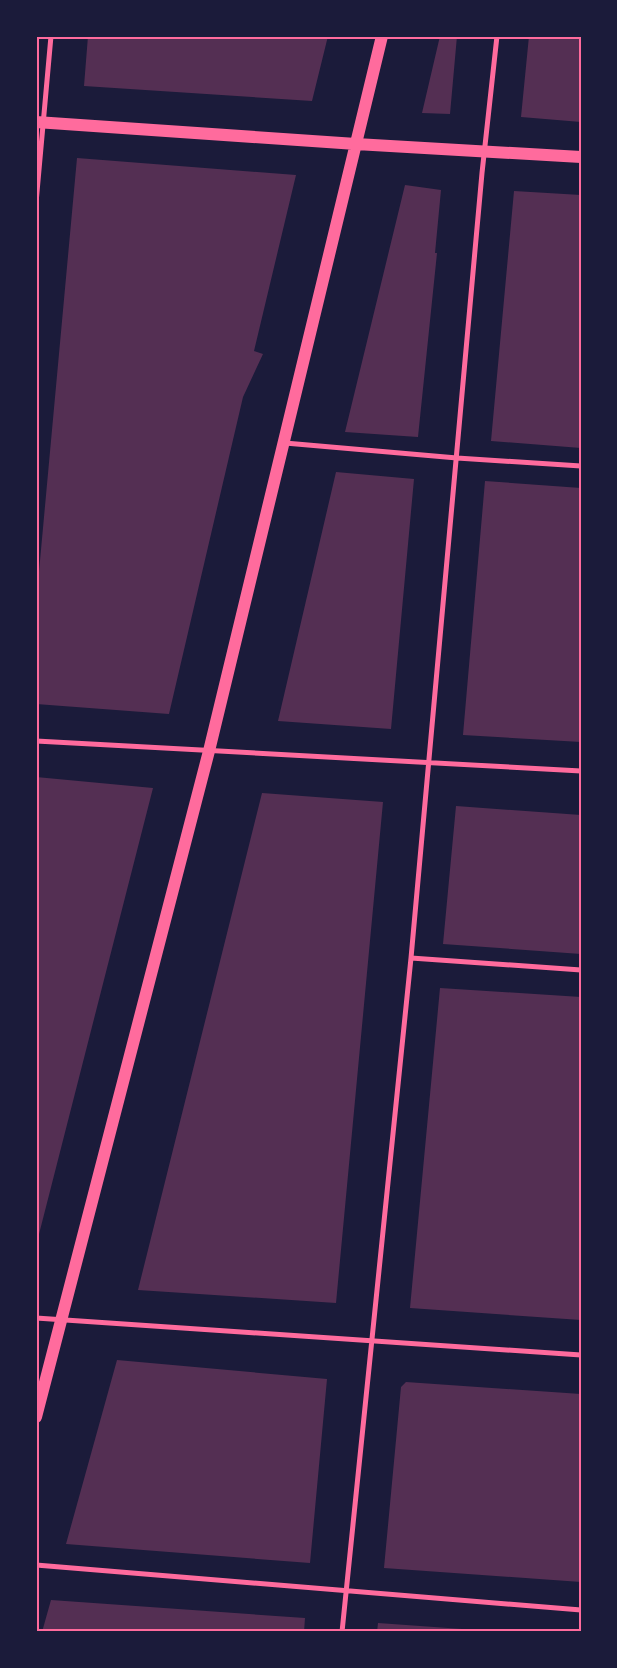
<svg xmlns="http://www.w3.org/2000/svg" width="617" height="1668" font-family="'Times New Roman',serif">
<style>
.building{fill:#542f53}
.lines{fill:none;stroke-linecap:round;stroke-linejoin:round}
.minor{stroke:#ff6b9d;stroke-width:5}
.primary{stroke:#ff6b9d;stroke-width:12}
.neatline{fill:none;stroke:#ff6b9d;stroke-width:2}
</style>
<rect width="100%" height="100%" fill="#1b1b3a"/>
<path class="building" d="M 88,36 L 328,36 L 312,101 L 84,86 Z
M 440,36 L 457,36 L 450,114 L 422,113 Z
M 529,36 L 581,36 L 581,122 L 521,117 Z
M 77,158 L 296,175 L 254,351 L 263,354 L 243,397 L 169,714 L 36,704 L 36,604 Z
M 405,185 L 441,190 L 435,253 L 437,253 L 418,437 L 345,432 Z
M 514,191 L 581,195 L 581,448 L 491,441 Z
M 336,472 L 414,479 L 391,729 L 278,721 Z
M 485,481 L 581,488 L 581,742 L 463,735 Z
M 36,777 L 153,788 L 37,1242 L 36,1242 Z
M 262,793 L 383,802 L 336,1303 L 138,1290 Z
M 456,806 L 581,815 L 581,954 L 443,944 Z
M 440,988 L 581,997 L 581,1320 L 410,1308 Z
M 117,1360 L 327,1379 L 310,1563 L 66,1544 Z
M 406,1382 L 581,1394 L 581,1582 L 384,1568 L 401,1387 Z
M 51,1600 L 305,1618 L 304,1632 L 42,1632 Z
M 378,1623 L 476,1630 L 476,1632 L 377,1632 Z"/>
<g class="lines">
<path class="minor" d="M 36,203 L 51,36
M 285,443 L 457,458 L 581,466
M 36,741 L 581,771
M 411,958 L 581,970
M 36,1318 L 581,1355
M 36,1565 L 581,1610
M 342,1632 L 411,958 L 482,173 L 497,36"/>
<path class="primary" d="M 36,122 L 356,144 L 581,157
M 36,1417 L 209,751 L 382,36"/>
</g>
<rect width="617" height="1668" fill="none" stroke="#1b1b3a" stroke-width="75"/>
<rect x="38" y="38" width="542" height="1592" class="neatline"/>
</svg>
